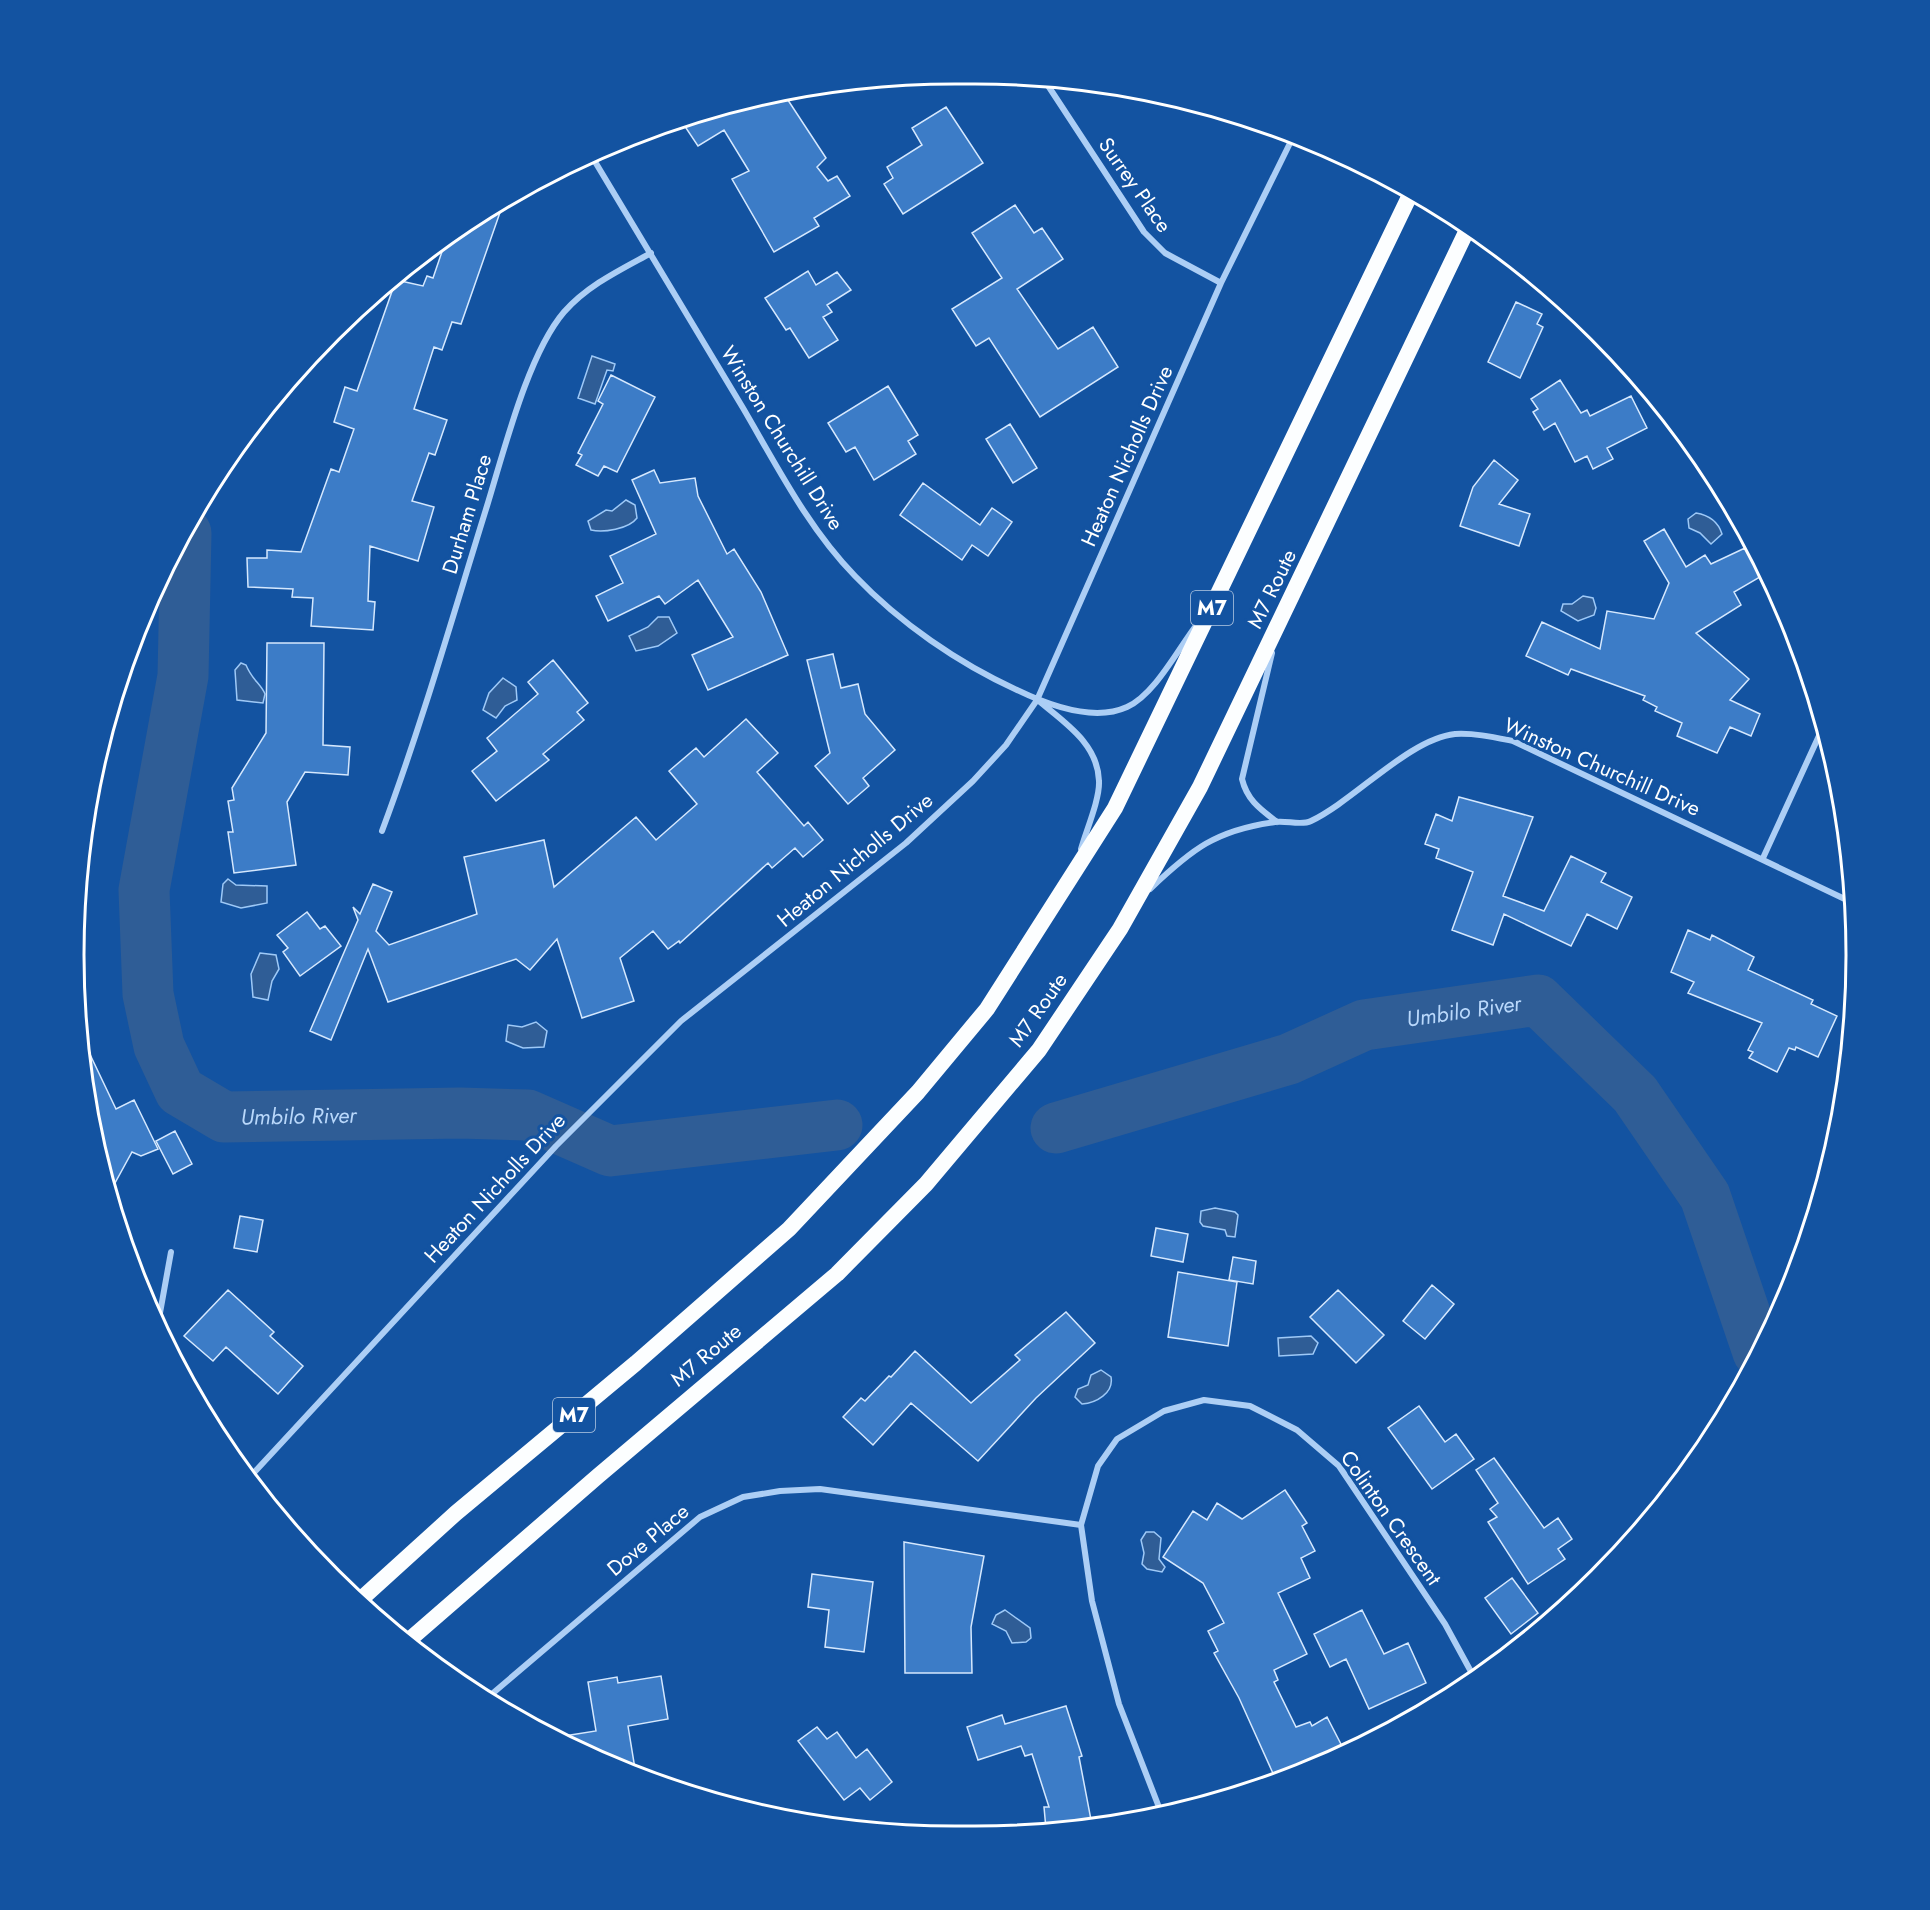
<svg xmlns="http://www.w3.org/2000/svg" width="1930" height="1910" font-family="Jost,sans-serif">
<style>
.water{fill:#2f5d96;stroke:#9ec9f7;stroke-width:1.5}
.lines{fill:none;stroke-linecap:round;stroke-linejoin:round}
.river{stroke:#2f5d96;stroke-width:51}
.building{fill:#3c7cc7;stroke:#d5e8fe;stroke-width:1.5}
.minor{stroke:#accef5;stroke-width:6}
.trunk{stroke:#fcfeff;stroke-width:16}
.labels{text-anchor:middle;stroke-width:6;stroke-linejoin:round;paint-order:stroke}
.shield{fill:#1353a1;stroke:#b8cbe3;stroke-width:1.5}
.shield-label{font-size:20px;font-weight:bold;fill:#fff}
.street-label{font-size:21px;fill:#fff;stroke:#1353a1}
.water-label{font-size:22px;font-style:italic;fill:#b9d8fb;stroke:#1353a1}
.rim{fill:none;stroke:#fff;stroke-width:3}
</style>
<rect width="100%" height="100%" fill="#1353a1"/>
<path class="water" d="M 592,356 L 615,364 L 613,371 L 607,370 L 595,404 L 578,398 Z
M 626,500 L 635,505 L 637,518 C 629,529 603,533 591,530 L 588,521 L 606,510 L 612,511 Z
M 1696,513 C 1708,515 1718,521 1722,534 L 1711,544 L 1700,533 L 1689,528 L 1688,519 Z
M 1583,596 L 1593,598 L 1596,608 L 1594,615 L 1578,621 L 1561,611 L 1563,604 L 1572,604 Z
M 658,617 L 669,617 L 677,633 L 658,646 L 636,651 L 629,636 L 648,627 Z
M 241,663 L 246,665 C 252,680 261,684 265,694 L 263,703 L 237,700 L 235,670 Z
M 503,678 L 516,687 L 517,700 L 505,706 L 496,718 L 483,710 L 489,693 Z
M 228,879 L 236,885 L 267,886 L 267,903 L 241,908 L 221,902 L 223,884 Z
M 260,953 L 276,955 L 279,969 L 272,981 L 268,1000 L 253,997 L 251,974 Z
M 536,1022 L 547,1031 L 544,1047 L 523,1048 L 506,1041 L 508,1025 L 522,1027 Z
M 1215,1208 L 1235,1212 L 1238,1215 L 1235,1237 L 1227,1236 L 1225,1230 L 1203,1226 L 1200,1222 L 1201,1211 Z
M 1311,1336 L 1318,1343 L 1313,1354 L 1279,1356 L 1278,1338 Z
M 1101,1370 L 1111,1377 C 1114,1393 1096,1403 1082,1404 L 1075,1397 L 1078,1389 L 1088,1385 L 1091,1375 Z
M 1146,1532 L 1154,1532 L 1161,1538 L 1159,1559 L 1165,1567 L 1162,1572 L 1147,1569 L 1142,1564 L 1144,1553 L 1141,1540 Z
M 1005,1610 L 1030,1628 L 1031,1638 L 1026,1642 L 1012,1643 L 1006,1631 L 992,1624 L 996,1615 Z"/>
<g class="lines">
<g class="river">
<path id="s1" d="M 186,533 L 183,676 L 144,890 L 148,994 L 159,1046 L 180,1091 L 224,1117 L 460,1113 L 528,1115 L 610,1151 L 837,1125"/>
<path id="s2" d="M 1056,1128 L 1289,1059 L 1364,1025 L 1538,1000 L 1635,1094 L 1705,1196 L 1758,1352"/>
</g>
</g>
<path class="building" d="M 782,91 L 826,158 L 817,167 L 828,181 L 837,176 L 850,196 L 814,218 L 819,226 L 774,252 L 732,179 L 749,171 L 724,130 L 698,146 L 684,125 L 700,116 Z
M 946,107 L 983,163 L 903,214 L 884,184 L 893,178 L 887,167 L 922,145 L 912,128 Z
M 504,201 L 461,324 L 452,322 L 442,350 L 434,347 L 414,409 L 447,420 L 435,455 L 429,453 L 412,501 L 434,507 L 418,561 L 370,546 L 368,601 L 375,602 L 373,630 L 311,626 L 313,598 L 292,597 L 293,589 L 248,587 L 247,558 L 267,558 L 267,550 L 301,552 L 331,469 L 339,472 L 354,429 L 334,422 L 345,387 L 357,391 L 396,280 L 423,286 L 427,276 L 433,278 L 447,237 L 465,222 Z
M 1015,205 L 1034,233 L 1042,228 L 1063,259 L 1017,289 L 1058,349 L 1093,327 L 1118,367 L 1040,417 L 989,338 L 976,346 L 952,309 L 1002,278 L 972,233 Z
M 808,271 L 816,285 L 837,272 L 851,290 L 827,305 L 832,312 L 823,317 L 838,340 L 809,358 L 790,328 L 786,330 L 765,298 Z
M 1516,302 L 1542,314 L 1537,324 L 1543,327 L 1520,378 L 1488,362 Z
M 611,375 L 655,397 L 617,472 L 604,466 L 598,476 L 576,465 L 582,455 L 578,453 L 603,404 L 598,401 Z
M 1560,380 L 1581,413 L 1587,410 L 1590,416 L 1631,396 L 1647,428 L 1607,448 L 1613,459 L 1593,469 L 1587,456 L 1575,462 L 1555,423 L 1544,430 L 1533,412 L 1538,409 L 1531,399 Z
M 888,386 L 918,435 L 908,441 L 916,454 L 874,480 L 855,447 L 846,452 L 828,423 Z
M 1010,424 L 1037,468 L 1013,483 L 986,439 Z
M 1494,460 L 1518,480 L 1499,504 L 1530,514 L 1519,546 L 1460,526 L 1473,487 Z
M 654,470 L 660,483 L 695,478 L 698,496 L 727,554 L 734,549 L 761,592 L 788,655 L 708,690 L 692,655 L 733,637 L 698,580 L 665,604 L 659,596 L 608,621 L 596,596 L 623,583 L 610,556 L 656,534 L 632,480 Z
M 923,483 L 980,525 L 992,508 L 1012,522 L 988,556 L 972,545 L 962,560 L 900,515 Z
M 1664,529 L 1686,567 L 1705,555 L 1711,564 L 1745,548 L 1756,563 L 1760,577 L 1734,592 L 1741,605 L 1696,633 L 1749,679 L 1730,700 L 1760,714 L 1751,736 L 1730,727 L 1717,753 L 1677,736 L 1682,723 L 1655,711 L 1657,707 L 1643,700 L 1645,696 L 1571,669 L 1568,675 L 1526,656 L 1542,622 L 1600,649 L 1607,611 L 1654,619 L 1669,583 L 1644,541 Z
M 267,643 L 324,643 L 323,745 L 350,747 L 348,775 L 305,772 L 287,802 L 296,865 L 234,873 L 228,832 L 233,832 L 228,801 L 234,800 L 232,788 L 266,733 Z
M 833,654 L 841,688 L 858,684 L 865,714 L 895,750 L 863,778 L 869,786 L 848,804 L 815,766 L 830,753 L 807,660 Z
M 553,660 L 588,703 L 577,712 L 584,720 L 543,754 L 549,760 L 496,801 L 472,771 L 497,751 L 487,738 L 538,694 L 528,682 Z
M 746,719 L 778,753 L 757,772 L 804,826 L 808,822 L 823,840 L 803,857 L 795,848 L 772,868 L 768,863 L 680,943 L 679,941 L 668,949 L 653,931 L 620,958 L 634,1001 L 582,1018 L 557,939 L 530,970 L 516,959 L 388,1002 L 368,949 L 331,1040 L 310,1031 L 358,920 L 353,907 L 360,914 L 373,884 L 392,892 L 376,931 L 389,945 L 477,914 L 464,857 L 544,840 L 554,887 L 636,817 L 656,840 L 697,804 L 669,771 L 696,748 L 704,757 Z
M 1459,797 L 1533,817 L 1503,896 L 1544,911 L 1571,856 L 1606,873 L 1601,882 L 1632,897 L 1617,929 L 1587,914 L 1571,946 L 1504,914 L 1493,945 L 1452,930 L 1473,872 L 1436,858 L 1439,849 L 1425,844 L 1436,814 L 1452,821 Z
M 307,912 L 320,929 L 325,926 L 341,946 L 300,976 L 283,952 L 288,948 L 277,935 Z
M 1688,930 L 1710,940 L 1712,935 L 1754,957 L 1748,970 L 1813,1000 L 1811,1004 L 1837,1016 L 1818,1057 L 1796,1047 L 1795,1050 L 1789,1048 L 1777,1072 L 1749,1058 L 1753,1052 L 1748,1050 L 1762,1023 L 1688,993 L 1694,982 L 1671,972 Z
M 82,1044 L 85,1044 L 116,1109 L 134,1100 L 158,1149 L 141,1156 L 132,1152 L 110,1192 L 91,1127 Z
M 175,1131 L 192,1164 L 173,1174 L 156,1141 Z
M 240,1216 L 263,1220 L 257,1252 L 234,1248 Z
M 1156,1228 L 1188,1234 L 1183,1262 L 1151,1256 Z
M 1233,1257 L 1256,1261 L 1253,1284 L 1229,1280 Z
M 1178,1272 L 1237,1282 L 1228,1346 L 1168,1337 Z
M 1432,1285 L 1454,1304 L 1425,1339 L 1403,1321 Z
M 228,1290 L 274,1332 L 270,1336 L 303,1366 L 278,1394 L 226,1347 L 213,1361 L 184,1336 Z
M 1338,1290 L 1384,1335 L 1356,1363 L 1310,1317 Z
M 1066,1312 L 1095,1343 L 1036,1398 L 978,1461 L 911,1403 L 873,1445 L 843,1417 L 861,1398 L 865,1401 L 889,1376 L 891,1377 L 915,1351 L 971,1403 L 1020,1360 L 1015,1355 Z
M 1419,1406 L 1445,1442 L 1456,1434 L 1474,1459 L 1432,1489 L 1388,1428 Z
M 1494,1458 L 1544,1528 L 1558,1518 L 1572,1539 L 1558,1549 L 1565,1559 L 1528,1584 L 1488,1522 L 1497,1517 L 1490,1509 L 1498,1503 L 1476,1470 Z
M 1285,1490 L 1307,1523 L 1302,1526 L 1315,1551 L 1301,1558 L 1310,1578 L 1278,1593 L 1307,1654 L 1274,1670 L 1278,1680 L 1274,1682 L 1296,1727 L 1310,1722 L 1312,1726 L 1327,1717 L 1345,1752 L 1311,1770 L 1276,1780 L 1239,1698 L 1214,1653 L 1218,1651 L 1208,1631 L 1224,1623 L 1203,1583 L 1163,1557 L 1193,1511 L 1207,1520 L 1217,1503 L 1242,1519 Z
M 904,1542 L 984,1556 L 971,1627 L 972,1673 L 905,1673 Z
M 812,1574 L 873,1582 L 864,1652 L 825,1647 L 829,1610 L 808,1607 Z
M 1512,1578 L 1538,1613 L 1511,1634 L 1485,1598 Z
M 1362,1610 L 1384,1654 L 1408,1643 L 1426,1683 L 1369,1709 L 1346,1659 L 1330,1667 L 1314,1634 Z
M 661,1676 L 668,1719 L 628,1726 L 636,1775 L 618,1770 L 558,1737 L 596,1731 L 588,1682 L 617,1677 L 618,1683 Z
M 1066,1706 L 1082,1756 L 1079,1757 L 1092,1825 L 1046,1829 L 1044,1807 L 1049,1807 L 1032,1754 L 1025,1756 L 1021,1746 L 978,1760 L 967,1727 L 1002,1715 L 1005,1724 Z
M 817,1727 L 827,1739 L 837,1732 L 856,1758 L 867,1749 L 892,1782 L 870,1800 L 860,1788 L 844,1800 L 798,1741 Z"/>
<g class="lines">
<path class="minor" d="M 1045,81 L 1144,232 L 1165,253 L 1221,283
M 591,155 C 642,239 692,324 743,408 C 777,466 808,528 855,576 C 900,623 958,663 1017,690 C 1048,705 1094,722 1127,707 C 1154,695 1177,651 1195,627
M 1272,653 L 1242,779 C 1247,800 1260,809 1277,822
M 1040,702 C 1065,723 1098,744 1099,781 C 1100,799 1086,831 1081,849
M 382,831 C 422,724 453,615 487,506 C 504,451 528,354 564,312 C 588,285 620,270 651,253
M 1763,858 L 1823,727
M 1150,889 C 1192,849 1216,830 1275,822 C 1286,820 1301,826 1311,821 C 1355,800 1409,739 1455,734 C 1475,733 1493,737 1513,741 L 1851,902
M 158,1324 L 171,1252
M 249,1478 L 556,1146 L 681,1021 L 906,843 L 973,781 L 1006,745 L 1037,700 L 1221,283 L 1294,135
M 486,1699 L 700,1517 L 743,1497 L 780,1491 L 820,1489 L 1081,1525
M 1162,1815 L 1119,1704 L 1092,1601 L 1081,1525 L 1098,1466 L 1117,1439 L 1164,1411 L 1204,1400 L 1250,1406 L 1297,1430 L 1339,1466 L 1445,1624 L 1475,1679"/>
<path class="trunk" d="M 359,1601 L 456,1513 L 636,1363 L 789,1229 L 918,1092 L 987,1009 L 1115,808 L 1411,193
M 408,1641 L 598,1476 L 837,1274 L 926,1184 L 1039,1050 L 1120,929 L 1200,787 L 1469,226"/>
</g>
<g class="labels">
<g class="shield">
<rect x="1191" y="591" width="42" height="34" rx="4.5"/>
<rect x="553" y="1398" width="42" height="34" rx="4.5"/>
</g>
<g class="shield-label">
<text x="1212" y="615">M7</text>
<text x="574" y="1422">M7</text>
</g>
<g class="street-label">
<text transform="translate(1135 185) rotate(55)" y="7">Surrey Place</text>
<text transform="translate(782 438) rotate(58)" y="7">Winston Churchill Drive</text>
<text transform="translate(1127 456) rotate(-66)" y="7">Heaton Nicholls Drive</text>
<text transform="translate(467 514) rotate(-73)" y="7">Durham Place</text>
<text transform="translate(1272 589) rotate(-64)" y="7">M7 Route</text>
<text transform="translate(1602 767) rotate(24)" y="7">Winston Churchill Drive</text>
<text transform="translate(855 860) rotate(-40)" y="7">Heaton Nicholls Drive</text>
<text transform="translate(1038 1010) rotate(-55)" y="7">M7 Route</text>
<text transform="translate(495 1188) rotate(-47)" y="7">Heaton Nicholls Drive</text>
<text transform="translate(706 1355) rotate(-40)" y="7">M7 Route</text>
<text transform="translate(1391 1518) rotate(55)" y="7">Colinton Crescent</text>
<text transform="translate(648 1540) rotate(-40)" y="7">Dove Place</text>
</g>
<g class="water-label">
<text dy="8" stroke="none"><textPath href="#s2" startOffset="426">Umbilo River</textPath></text>
<text dy="8" stroke="none"><textPath href="#s1" startOffset="693">Umbilo River</textPath></text>
</g>
</g>
<path d="M0 0H1930V1910H0ZM955 84H975A871 871 0 0 1 1846 955V955A871 871 0 0 1 975 1826H955A871 871 0 0 1 84 955V955A871 871 0 0 1 955 84Z" fill="#1353a1" fill-rule="evenodd"/>
<path class="rim" d="M955 84H975A871 871 0 0 1 1846 955V955A871 871 0 0 1 975 1826H955A871 871 0 0 1 84 955V955A871 871 0 0 1 955 84Z"/>
</svg>
